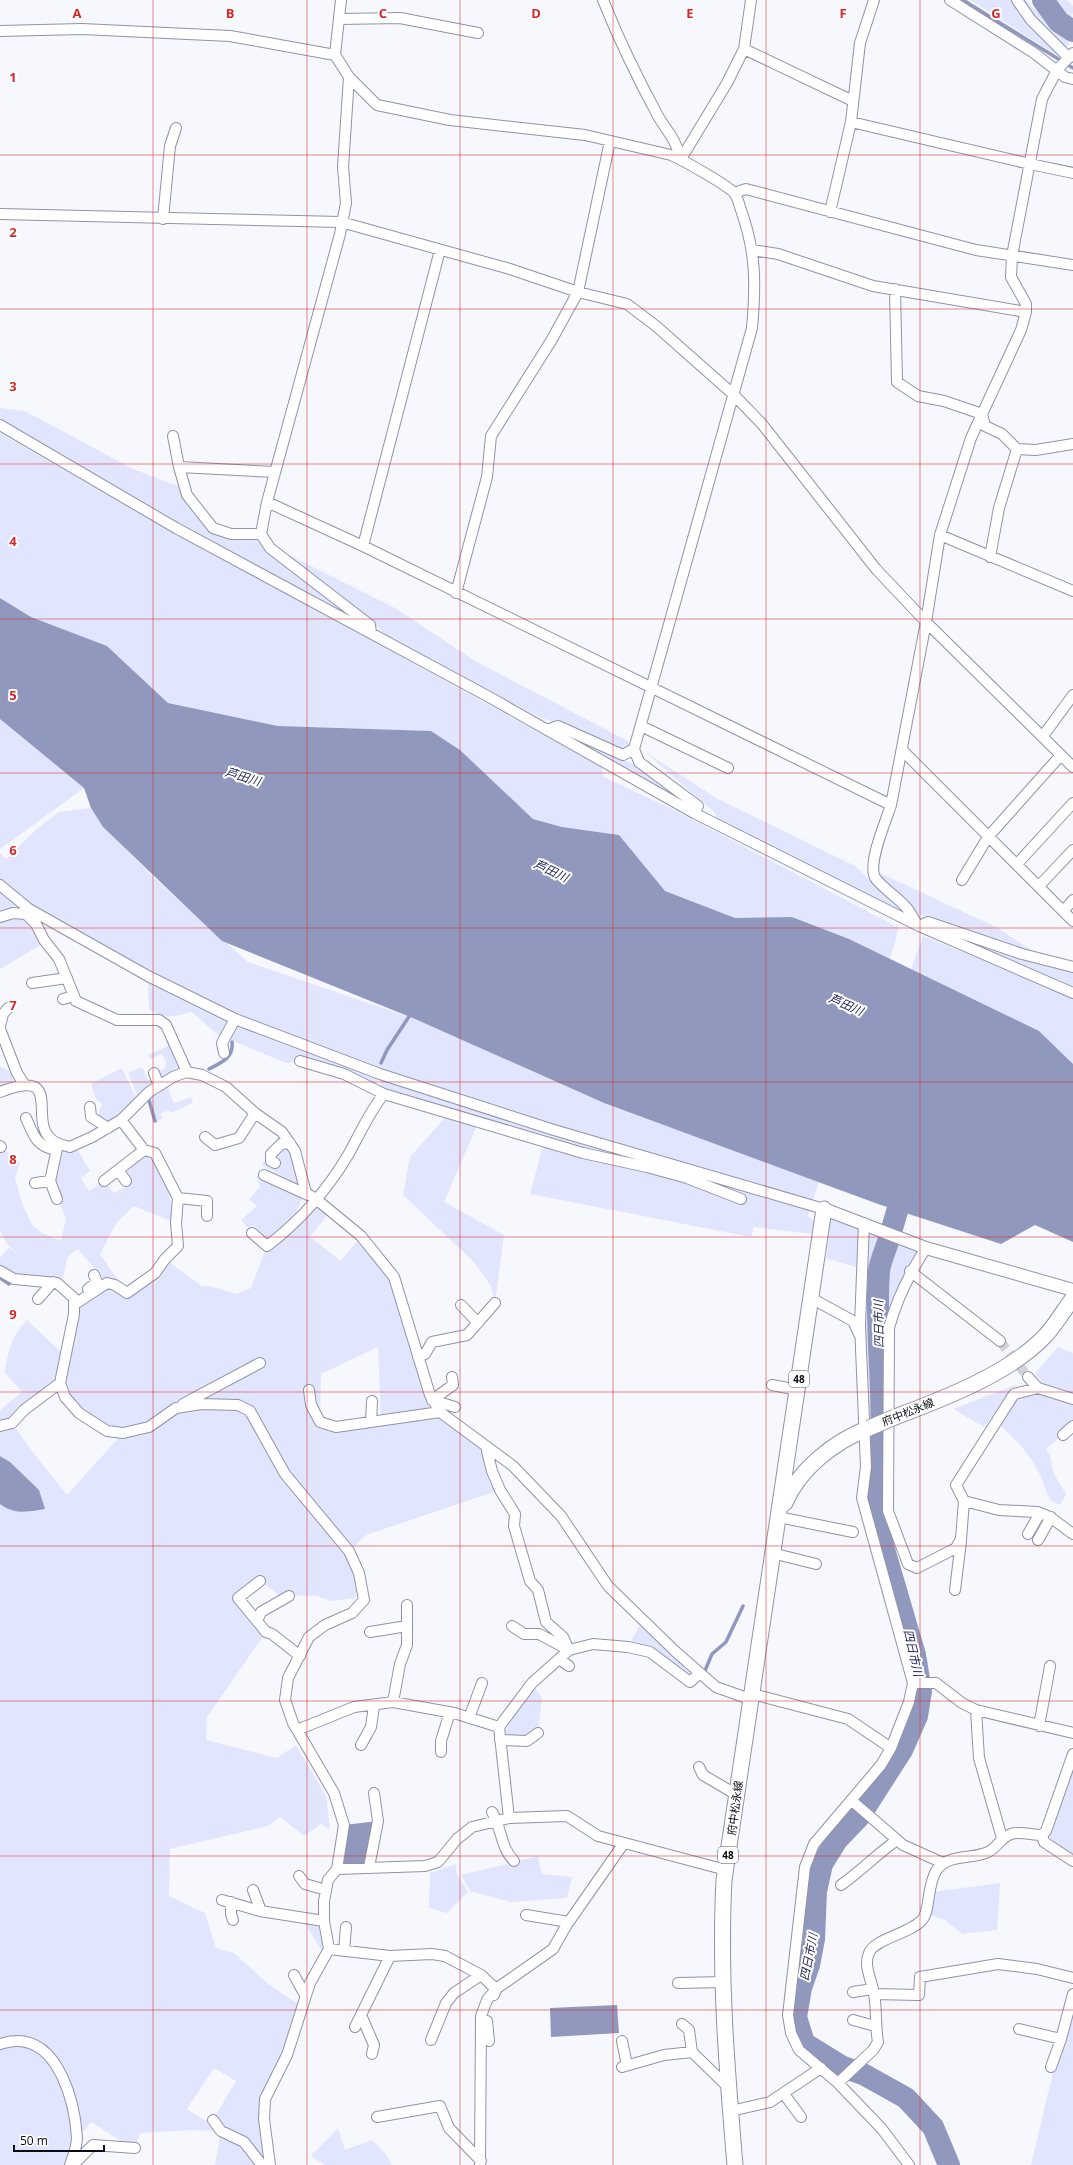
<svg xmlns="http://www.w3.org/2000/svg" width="1073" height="2165" font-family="'Open Sans','Noto Sans JP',sans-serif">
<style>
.green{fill:#e1e6fe;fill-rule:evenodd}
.water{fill:#9198bd}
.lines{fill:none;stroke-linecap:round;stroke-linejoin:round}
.stream{stroke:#9198bd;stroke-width:3.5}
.river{stroke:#9198bd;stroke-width:22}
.minor-tunnel{stroke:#d3d4da;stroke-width:10;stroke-dasharray:10 5;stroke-linecap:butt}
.minor-casing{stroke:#8f93aa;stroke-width:12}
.tertiary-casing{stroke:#8f93aa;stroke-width:14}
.primary-casing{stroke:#8f93aa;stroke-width:17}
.minor{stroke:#fff;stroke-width:10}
.tertiary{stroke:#fff;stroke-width:12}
.primary{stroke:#fff;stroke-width:15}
.primary-bridge-casing{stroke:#8f93aa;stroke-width:17;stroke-linecap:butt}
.primary-bridge{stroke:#fff;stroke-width:15}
.grid{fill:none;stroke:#d62828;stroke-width:1;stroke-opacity:0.55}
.labels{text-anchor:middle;stroke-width:4;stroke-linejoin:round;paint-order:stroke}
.shield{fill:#fff;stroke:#54545a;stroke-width:1}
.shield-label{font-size:10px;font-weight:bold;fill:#0a0b13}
.street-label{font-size:11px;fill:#0a0b13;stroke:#fff}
.water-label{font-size:12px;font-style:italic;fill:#26295a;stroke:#fff}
.grid-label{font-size:13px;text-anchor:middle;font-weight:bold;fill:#d62828;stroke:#fff;stroke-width:4;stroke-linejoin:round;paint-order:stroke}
</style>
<rect width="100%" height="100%" fill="#f7f8fd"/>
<path class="green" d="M 970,0 L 1027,0 L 1031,6 L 1070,41 L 1061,58 Z
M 1053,0 L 1067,0 L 1073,6 L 1073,13 L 1070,17 Z
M 0,408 L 25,411 L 133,469 L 178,486 L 202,521 L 257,538 L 269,553 L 362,623 L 198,534 L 0,418 Z
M 0,433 L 157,523 L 601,766 L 604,777 L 676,811 L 899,928 L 890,959 L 849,939 L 792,917 L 735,918 L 665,891 L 619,835 L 562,827 L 533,819 L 460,750 L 431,731 L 278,726 L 168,703 L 107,646 L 31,617 L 0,598 Z
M 285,553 L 395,608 L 475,661 L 628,741 L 630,748 L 621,749 L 537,716 L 383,633 L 362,611 Z
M 0,719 L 84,788 L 0,849 Z
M 566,734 L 631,763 L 689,805 Z
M 644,751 L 716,798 L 855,866 L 899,906 L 898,911 L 721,822 L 713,811 Z
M 91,808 L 103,827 L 163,886 L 248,962 L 415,1019 L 606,1104 L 819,1182 L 808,1216 L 816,1223 L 814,1234 L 754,1227 L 751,1237 L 530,1194 L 544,1142 L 479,1121 L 444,1202 L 504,1235 L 495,1303 L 491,1286 L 473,1261 L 403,1195 L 410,1157 L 449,1113 L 378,1089 L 385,1076 L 235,1019 L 29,909 L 0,881 L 0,853 L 6,859 L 38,828 L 59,812 Z
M 880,873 L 996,927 L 1033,951 L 918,914 L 879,878 Z
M 0,891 L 15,905 L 15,910 L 0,914 Z
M 24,918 L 34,924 L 44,943 L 0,969 L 0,919 Z
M 923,936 L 1073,997 L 1073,1064 L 1039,1031 L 911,969 Z
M 965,941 L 1073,973 L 1073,986 Z
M 148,983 L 228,1021 L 219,1036 L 192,1012 C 176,1016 163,1021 149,1009 Z
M 236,1024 L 378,1078 L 375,1084 L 306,1059 L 286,1063 L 228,1039 Z
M 168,1038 L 182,1071 L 159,1082 L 156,1072 L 165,1068 L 166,1062 L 162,1054 L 150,1059 L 148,1055 L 168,1046 L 165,1039 Z
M 0,1066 L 13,1074 L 13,1083 L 0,1090 Z
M 142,1067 L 148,1080 L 153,1079 L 155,1083 L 141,1096 L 137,1095 L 128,1073 Z
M 122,1068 L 138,1102 L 108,1128 L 96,1120 L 102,1104 L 96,1099 L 91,1084 Z
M 167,1085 L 174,1103 L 191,1097 L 193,1103 L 171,1113 L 169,1110 L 160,1114 L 163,1118 L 156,1121 L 149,1097 Z
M 58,1144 L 75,1145 L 90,1171 L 81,1178 L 89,1191 L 104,1181 L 114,1193 L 126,1187 L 123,1183 L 124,1174 L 148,1153 C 164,1163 171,1205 176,1223 L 134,1206 L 117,1222 L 100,1254 L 127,1293 L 165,1259 L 202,1286 L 210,1286 L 236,1294 L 251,1288 L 267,1246 L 316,1199 L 330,1211 L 310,1237 L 341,1261 L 361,1236 L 394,1277 L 440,1412 L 482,1442 L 500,1490 L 366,1535 L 349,1551 L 357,1589 L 355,1598 L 331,1601 L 317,1596 L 279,1595 L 260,1581 L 238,1598 L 266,1632 L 207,1717 L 206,1740 L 277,1758 L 296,1745 L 326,1796 L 330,1829 L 321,1824 L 304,1836 L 280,1817 L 268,1826 L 170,1849 L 169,1896 L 205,1913 L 216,1948 L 234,1953 L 268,1984 L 301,2006 L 265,2101 L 270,2165 L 215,2165 L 221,2131 L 192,2130 L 140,2133 L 135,2148 L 119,2147 L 120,2140 L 91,2122 L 77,2139 L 70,2165 L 0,2165 L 0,1504 C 14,1515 29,1513 45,1509 L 10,1462 L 0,1456 L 0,1410 L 22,1392 L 5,1373 C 7,1353 12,1335 27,1320 L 62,1353 L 56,1379 L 49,1375 L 60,1383 L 75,1304 L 107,1283 L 78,1249 L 68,1256 L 62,1282 C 44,1272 16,1280 0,1266 L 0,1258 L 9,1247 L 26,1262 L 7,1244 L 0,1231 L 0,1148 L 6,1150 L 13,1158 L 20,1162 L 15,1178 L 23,1206 L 33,1226 L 42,1233 L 61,1241 L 66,1218 L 50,1181 ZM 378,1347 L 381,1421 L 320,1429 L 321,1374 ZM 60,1384 L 79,1413 L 123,1433 L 67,1495 L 35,1455 L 12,1423 ZM 214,2068 L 236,2081 L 213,2120 L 204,2120 L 187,2109 Z
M 284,1147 L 294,1159 L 302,1187 L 262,1165 L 264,1161 L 269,1166 L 278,1167 L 281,1161 L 274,1155 Z
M 256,1176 L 302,1197 L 296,1214 L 266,1241 L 254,1225 L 248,1228 L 241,1220 L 257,1206 L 249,1199 L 260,1187 Z
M 832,1212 L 926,1248 L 889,1328 L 887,1491 L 883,1507 L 917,1637 L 928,1663 L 927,1683 L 920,1722 L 902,1766 L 878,1798 L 869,1817 L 841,1844 L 828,1868 L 806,1865 L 814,1845 L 881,1765 L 913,1684 L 866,1509 L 862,1269 L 826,1258 Z
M 1058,1347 L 1073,1353 L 1073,1393 L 1043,1384 L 1035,1373 Z
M 1018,1384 C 1002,1398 997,1412 984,1427 L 953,1409 Z
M 1039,1392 L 1073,1400 L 1073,1425 L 1046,1449 L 1050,1455 L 1054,1474 L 1066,1494 L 1060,1505 C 1045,1501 1046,1486 1040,1475 C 1032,1456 1016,1440 1001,1426 L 1017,1399 Z
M 643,1619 L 700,1673 L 690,1682 L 651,1653 L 628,1647 Z
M 532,1683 L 542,1698 L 539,1727 L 527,1738 L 508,1736 L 505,1731 Z
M 1073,1754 L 1073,1861 L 1053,1849 L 1046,1831 Z
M 538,1856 L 542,1874 L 572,1877 L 567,1898 L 511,1902 L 470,1891 L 461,1875 Z
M 456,1864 L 457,1875 L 468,1892 L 447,1913 L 429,1908 L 430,1873 Z
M 1000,1883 L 997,1930 L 962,1934 L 945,1920 L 930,1915 L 932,1892 Z
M 301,1917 L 324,1921 L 325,1956 Z
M 1073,1988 L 1073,2165 L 1031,2165 Z
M 338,2128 L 345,2150 L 372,2140 L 385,2153 L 392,2165 L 325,2165 L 311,2156 Z"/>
<path class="water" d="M 0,598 L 31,617 L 107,646 L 168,703 L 278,726 L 431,731 L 460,750 L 533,819 L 562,827 L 619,835 L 665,891 L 735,918 L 792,917 L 849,939 L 1039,1031 L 1073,1064 L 1073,1242 L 1035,1225 L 1001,1244 L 878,1204 L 604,1103 L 415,1019 L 222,941 L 103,827 L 91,808 L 84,788 L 0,719 Z
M 0,1456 L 10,1462 L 39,1490 L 45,1509 C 28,1512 14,1515 0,1504 Z
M 378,1821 L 369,1867 L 337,1869 L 344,1825 Z
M 617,2005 L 619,2033 L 551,2037 L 550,2008 Z"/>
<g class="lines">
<path class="stream" d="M 963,0 L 1073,68
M 381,1063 L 387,1050 L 412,1012
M 209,1069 C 221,1063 234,1058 232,1042
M 150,1096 L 148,1097 L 155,1121
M 0,1278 L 9,1284
M 704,1673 L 712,1654 L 726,1642 L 743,1606"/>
<path class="river" d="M 1043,0 L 1059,22 L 1073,31
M 906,1181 C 900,1201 894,1222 888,1242 C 885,1251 880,1262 879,1271 C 873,1349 893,1429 871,1505 L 915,1655 L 921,1691 L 917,1716 L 902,1750 L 859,1817 L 837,1840 L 822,1864 L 816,1891 L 814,1939 L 809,1965 L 801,1988 L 796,2017 L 804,2043 L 843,2067 L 863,2074 L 906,2098 L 933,2127 L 949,2165"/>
<path class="minor-tunnel" d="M 1000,1341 L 1028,1377"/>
<defs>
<path id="minor" d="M 341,0 L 335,55 L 349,77 L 343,167 L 346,203 L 340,234 L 267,502 L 261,534 L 270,548 L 370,625 L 371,633
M 603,0 C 619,40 638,79 658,116 C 668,133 675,138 681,159
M 950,0 L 1034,53 L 1065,77 L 1073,79
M 1017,0 L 1031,20 L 1069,58
M 339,19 L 400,18 L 478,33
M 0,31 L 82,29 L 230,36 L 335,55
M 744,49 L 853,101
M 349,77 L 377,105 L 450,120 L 585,135 L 671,155 C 681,159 729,186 734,193 C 738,197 739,205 741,210 C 756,252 756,284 752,328 L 634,749
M 851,122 L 1030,164 L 1073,173
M 681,159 L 727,83 L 744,49 L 751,0
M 734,193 L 746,189 L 976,250 L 1073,265
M 830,212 L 851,122 L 860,43 L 874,0
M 0,214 L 341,222 L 510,269 L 578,292 L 627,304 L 656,326 L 734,395 L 762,424 L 876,569 L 926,622 L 1073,767
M 163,219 L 170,146 L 176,128
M 752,250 L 778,254 L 873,286 L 1026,312
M 895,289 L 897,382 L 918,396 L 944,401 L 982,414 L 985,426 L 1002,434 L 1017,449 L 1036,450 L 1073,444
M 0,425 L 176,528 L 491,698 L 694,813 L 919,926 L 1073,993
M 173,436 L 179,467 L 187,495 L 213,528 L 231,534 L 261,534
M 179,467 L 275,472
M 267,502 L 363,546 L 891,805
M 940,535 L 1073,591
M 363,546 L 440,250
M 990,557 L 999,508 L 1017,449
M 456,593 L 487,477 L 491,436 L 551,341 L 578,292 L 610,141
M 641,726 L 728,768
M 547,730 L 558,726 L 623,755 L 634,749 L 639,762 L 698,806 L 694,813
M 1043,736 L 1073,695
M 902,750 L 1073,921
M 1017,864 L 1073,803
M 962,880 L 988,837 L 1061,755
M 0,885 L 29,909 L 148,976 L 235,1019 L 380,1074 L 554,1130 L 824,1209
M 1039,886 L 1073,850
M 29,909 L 26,914 L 36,924 L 44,940 L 59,959 L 76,1001 L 117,1020 L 159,1020 L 166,1025 L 187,1072
M 1064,910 L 1073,900
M 0,917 L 13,913 L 26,914
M 917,924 C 913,918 910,911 905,906 C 897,897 884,889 876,879 C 866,866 886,821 891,805 L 926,622 L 940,535 L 971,438 L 1021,330 L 1026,312 L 1026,304 L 1011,277 L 1012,256 L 1042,99 L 1057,70 L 1073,53
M 919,926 L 928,922 L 1022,954 L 1073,967
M 32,983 L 67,978
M 63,999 L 74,996
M 0,1026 L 3,1014 L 8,1008
M 0,1029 L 17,1073 L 24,1084
M 224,1053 L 222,1043 L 235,1019
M 300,1061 L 344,1074 L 384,1094 L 583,1153 L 647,1167 L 687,1178 L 741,1199
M 154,1073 L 159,1086
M 0,1092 C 64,1067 29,1118 50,1138 C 55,1144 63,1145 70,1147 L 92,1137 L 121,1120 L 149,1092 L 173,1077 L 186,1072 L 202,1075 L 226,1087 L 255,1113 L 282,1132 L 295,1151 L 306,1193 L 316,1199 L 361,1236 L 394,1277 L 430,1395 L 440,1412 L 513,1466 L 561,1516 L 608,1586 L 676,1652 L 716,1687 L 744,1697 L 760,1696 L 848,1719 L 891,1748
M 90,1107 L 91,1117 L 108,1128
M 26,1118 C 34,1136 36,1146 56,1150
M 205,1137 L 215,1145 L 239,1138 L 255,1113
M 0,1146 L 1,1147
M 275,1163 L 271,1161 L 271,1154 L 281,1144 L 290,1143
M 118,1170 L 126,1181
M 264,1175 L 308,1195
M 104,1181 L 144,1150
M 35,1183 L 50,1181
M 178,1198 L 207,1201 L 207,1216
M 57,1199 L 50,1181 L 58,1144
M 864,1223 L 860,1325 L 866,1467 L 862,1498 L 913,1683 L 909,1702 L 891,1748 L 881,1765 L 814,1844 L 805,1867 L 788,2015 L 791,2033 L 799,2050 L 838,2083 L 882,2129 L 909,2165
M 252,1233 L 267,1246 C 299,1222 328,1189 348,1155 C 360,1134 369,1112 384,1094
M 926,1248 C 909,1274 897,1298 889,1328 L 888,1511 L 908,1564 L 917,1568 L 956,1548 L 961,1539 L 964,1501 L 956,1485 L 1014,1394 L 1038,1388
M 0,1271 L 14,1279 L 57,1283 L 74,1298 L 74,1314 L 60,1383 L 65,1397 L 79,1413 L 107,1431 L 123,1433 L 149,1427 L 176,1408 L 201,1404 L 238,1405 L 250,1411 L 285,1474 L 349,1551 L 359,1573 L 364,1600 L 352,1613 L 325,1625 L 309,1637 L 288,1678 L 285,1700 L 293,1723 L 334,1793 L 344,1825 L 337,1869 L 328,1880 L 324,1901 L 324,1921 L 329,1949 L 310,1983 L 287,2055 L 265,2099 L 264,2119 L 270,2165
M 910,1271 L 1000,1341
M 88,1289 L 97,1282 L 94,1275
M 811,1298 L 853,1321 L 859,1334
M 38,1299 L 53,1282
M 75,1304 L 107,1283 L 115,1285 L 127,1293 L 155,1273 L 165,1259 L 178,1246 L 176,1223 L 178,1198 L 155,1153 L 144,1150 L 121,1120
M 461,1305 L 478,1323
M 418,1357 L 425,1354 L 432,1342 L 467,1335 L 495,1303
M 1028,1377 L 1038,1388 L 1073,1399
M 772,1385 L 798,1390
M 309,1390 L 311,1405 L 320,1422 L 336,1427 L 440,1412
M 432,1400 L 453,1385 L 452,1377
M 432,1400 L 455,1407
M 183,1404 L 260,1363
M 371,1422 L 372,1401
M 0,1426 L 12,1423 L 24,1410 L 60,1383
M 1063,1435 L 1073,1426
M 488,1448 L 487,1451 L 492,1471 L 500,1490 L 515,1514 L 514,1526 L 530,1581 L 538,1590 L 546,1622 L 563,1637 L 569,1650
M 964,1501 L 999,1510 L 1038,1512 L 1050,1517 L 1073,1534
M 778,1517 L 853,1532
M 1028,1534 L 1040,1513
M 1038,1540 L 1051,1517
M 772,1553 L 816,1564
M 260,1581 L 238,1598 L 266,1632 L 272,1634 L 300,1656
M 955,1590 L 961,1541
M 257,1621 L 261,1612 L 289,1596
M 512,1626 L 524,1634 L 539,1634 L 569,1650
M 370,1632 L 407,1626
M 559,1659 L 569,1666
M 913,1683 L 936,1683 L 962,1703 L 976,1710 L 1073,1733
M 393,1702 L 400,1664 L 407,1645 L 407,1605
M 976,1710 L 979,1758 L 1002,1838
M 469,1718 L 482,1683
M 1039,1726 L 1050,1666
M 297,1730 L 354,1707 L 393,1702 L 454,1713 L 499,1727
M 500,1740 L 527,1741 L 538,1733
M 361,1745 L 371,1727 L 374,1706
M 441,1752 L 441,1741 L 450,1712
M 699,1767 L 703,1775 L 737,1795
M 851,1800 L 903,1845 L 943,1863
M 492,1812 C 502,1828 500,1847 514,1861
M 509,1818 L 499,1727 L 532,1683 L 569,1650 L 593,1644 L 628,1647 L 650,1652 L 690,1682 L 700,1673
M 1042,1835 L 1044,1842 L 1073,1861
M 369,1867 L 378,1821 L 374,1793
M 337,1869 L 425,1866 L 438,1862 L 457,1839 L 472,1827 L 509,1818 L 567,1816 L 598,1836 L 726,1870
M 299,1876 L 305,1884 L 326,1890
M 841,1885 C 861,1871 877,1854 897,1840
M 253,1890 L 261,1911
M 222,1900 L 260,1911 L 324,1921
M 231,1902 L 231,1914 L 233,1920
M 526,1915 L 569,1922
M 329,1949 L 390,1956 L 432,1954 L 445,1956 L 481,1975 L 496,1989 L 494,1995
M 344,1951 L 346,1927
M 294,1975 L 305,1995
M 678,1983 L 724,1982
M 853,1992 L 873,1989
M 874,1994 L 919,1995 L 920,1977 L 998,1964 L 1037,1969 L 1073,1978
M 361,2015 L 374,2045 L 372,2054
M 853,2020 L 875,2026
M 487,2021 L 489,2041
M 682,2024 L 689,2030 L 692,2052
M 355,2027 L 390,1956
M 1019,2029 L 1061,2039
M 431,2040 L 446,2003 L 454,1993 L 481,1975
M 622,2041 L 627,2065
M 0,2044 C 5,2043 10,2041 15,2041 C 59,2039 75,2103 77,2138 C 77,2146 73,2157 70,2165
M 622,2067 L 664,2055 L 692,2052 L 729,2088
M 1051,2067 L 1061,2039 L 1073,1994
M 838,2083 L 873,2050 L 878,2042 C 875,2026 877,2009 874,1994 C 872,1980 863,1966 869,1953 C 874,1939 911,1933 922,1920 C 930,1912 927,1886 936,1871 C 948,1853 971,1860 988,1852 C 998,1847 1001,1837 1011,1834 C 1020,1831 1032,1835 1042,1835 L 1046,1831 L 1073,1754
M 784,2094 L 801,2117
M 731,2111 L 770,2102 L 821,2068
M 377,2117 L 440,2106 L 449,2128 L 481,2161
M 213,2120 L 221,2131 L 244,2142 L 262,2165
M 73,2165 L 93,2145 L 135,2148
M 480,2165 L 481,2016 L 487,2000 L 496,1989 L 553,1949 L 566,1926 L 624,1843"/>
<path id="tertiary" d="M 824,1209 L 926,1248 L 1073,1290"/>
<path id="primary" d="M 895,1417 C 943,1399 1011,1373 1046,1335 C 1056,1324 1064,1310 1073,1298
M 785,1503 C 799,1469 835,1441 869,1428
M 735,2165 C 727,2071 719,1975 724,1880 L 824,1209"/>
</defs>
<use href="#minor" class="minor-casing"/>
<use href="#tertiary" class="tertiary-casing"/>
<use href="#primary" class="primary-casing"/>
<use href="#minor" class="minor"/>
<use href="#tertiary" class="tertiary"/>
<use href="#primary" class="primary"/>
<defs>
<path id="primary-bridge" d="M 869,1428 L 895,1417"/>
</defs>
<use href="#primary-bridge" class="primary-bridge-casing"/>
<use href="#primary-bridge" class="primary-bridge"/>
</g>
<path class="grid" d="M 153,0 L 153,2165M 307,0 L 307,2165M 460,0 L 460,2165M 613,0 L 613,2165M 766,0 L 766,2165M 920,0 L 920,2165M 0,155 L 1073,155M 0,309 L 1073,309M 0,464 L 1073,464M 0,619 L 1073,619M 0,773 L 1073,773M 0,928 L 1073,928M 0,1082 L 1073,1082M 0,1237 L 1073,1237M 0,1392 L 1073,1392M 0,1546 L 1073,1546M 0,1701 L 1073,1701M 0,1856 L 1073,1856M 0,2010 L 1073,2010"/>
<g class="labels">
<g class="shield">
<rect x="789" y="1371" width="20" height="16" rx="3"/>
<rect x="718" y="1847" width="20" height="16" rx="3"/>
</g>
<g class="shield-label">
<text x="799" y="1383">48</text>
<text x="728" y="1859">48</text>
</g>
<g class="street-label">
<text transform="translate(908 1412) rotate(-22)" y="4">府中松永線</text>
<text transform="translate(735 1808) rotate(-82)" y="4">府中松永線</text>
</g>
<g class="water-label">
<text transform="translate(243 777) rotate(17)" y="4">芦田川</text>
<text transform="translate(551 871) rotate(25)" y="4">芦田川</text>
<text transform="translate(846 1005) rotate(24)" y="4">芦田川</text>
<text transform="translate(879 1324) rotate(-91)" y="4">四日市川</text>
<text transform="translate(913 1653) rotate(77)" y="4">四日市川</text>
<text transform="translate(809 1957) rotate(-79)" y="4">四日市川</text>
</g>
</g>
<g class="grid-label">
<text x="77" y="18">A</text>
<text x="230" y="18">B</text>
<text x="383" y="18">C</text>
<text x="536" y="18">D</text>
<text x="690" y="18">E</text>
<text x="843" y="18">F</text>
<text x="996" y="18">G</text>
<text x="13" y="82">1</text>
<text x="13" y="237">2</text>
<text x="13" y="391">3</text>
<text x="13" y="546">4</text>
<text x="13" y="700">5</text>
<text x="13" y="855">6</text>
<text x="13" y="1010">7</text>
<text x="13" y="1164">8</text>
<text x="13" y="1319">9</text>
</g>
<path d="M14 2145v6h90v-6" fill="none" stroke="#0a0b13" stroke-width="2"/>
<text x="20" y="2145" font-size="12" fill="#0a0b13" stroke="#ffffff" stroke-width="3" paint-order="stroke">50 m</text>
</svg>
